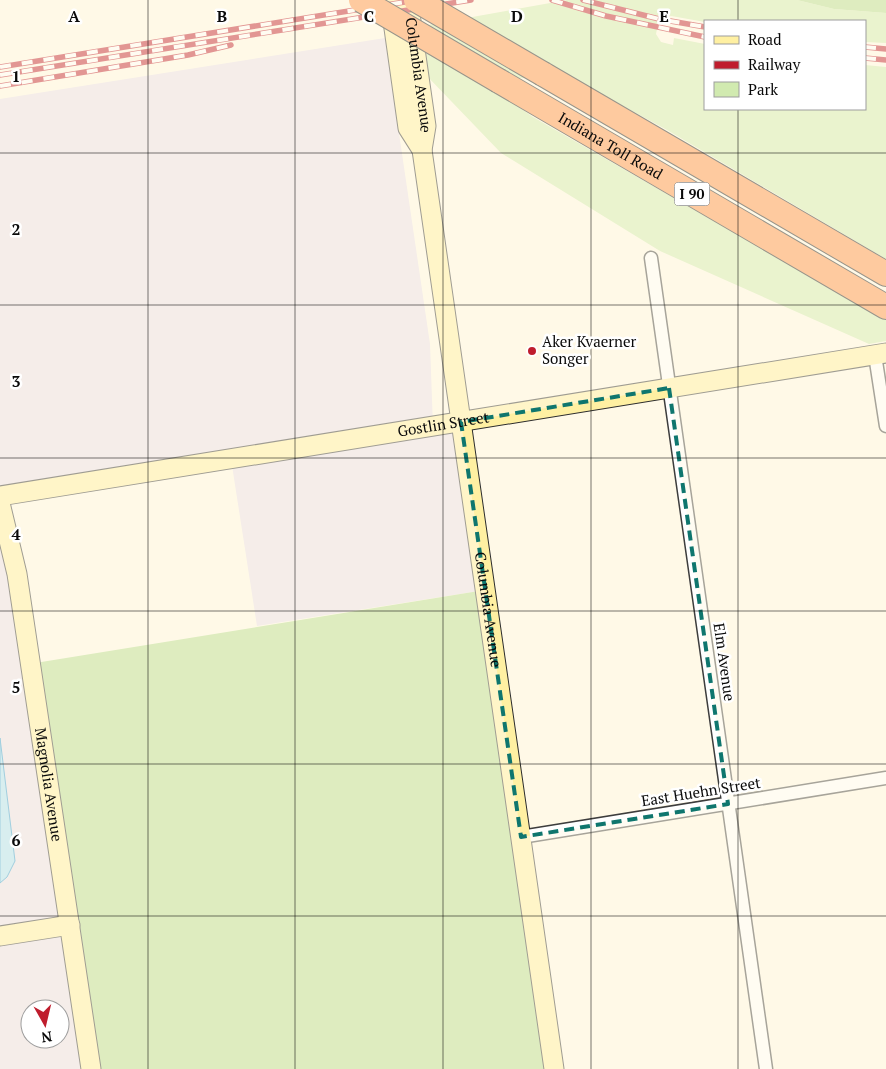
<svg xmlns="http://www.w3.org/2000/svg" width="886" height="1069" font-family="'PT Serif',serif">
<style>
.industrial{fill:#e8ddea;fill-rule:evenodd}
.green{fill:#d1eab0}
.forest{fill:#b5dc8e}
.water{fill:#a9dff9;stroke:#2d9ad3}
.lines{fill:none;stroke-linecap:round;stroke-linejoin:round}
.street-casing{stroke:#3d3d3d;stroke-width:15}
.secondary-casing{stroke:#2c2c2c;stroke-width:21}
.highway-casing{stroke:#1b1b1b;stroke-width:26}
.street{stroke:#fff;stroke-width:12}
.secondary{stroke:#fff0a2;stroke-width:19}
.highway{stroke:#fc9148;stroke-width:24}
.rail-casing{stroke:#bf1d2d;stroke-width:5.5}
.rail{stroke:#fff;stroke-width:4;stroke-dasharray:11;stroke-linecap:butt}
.highway-bridge-casing{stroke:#1b1b1b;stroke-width:26;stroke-linecap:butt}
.highway-bridge{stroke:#fc9148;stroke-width:24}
.marked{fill:none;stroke:#0f766e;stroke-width:4;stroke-dasharray:10 6;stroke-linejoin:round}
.grid{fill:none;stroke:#0a0a0a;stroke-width:1;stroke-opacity:0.55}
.poi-dot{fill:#bf1d2d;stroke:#fff;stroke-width:2}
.labels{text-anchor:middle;stroke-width:5;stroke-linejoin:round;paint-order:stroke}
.shield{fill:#fff;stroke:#545454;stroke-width:1}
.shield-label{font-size:14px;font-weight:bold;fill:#0a0a0a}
.street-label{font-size:15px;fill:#0a0a0a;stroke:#fff}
.poi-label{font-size:15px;fill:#0a0a0a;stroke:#fff;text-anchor:start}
.grid-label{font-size:16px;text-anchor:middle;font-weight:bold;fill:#0a0a0a;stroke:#fff;stroke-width:5;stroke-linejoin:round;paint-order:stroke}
</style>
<rect width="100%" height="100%" fill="#fff9e7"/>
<path class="industrial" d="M 385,38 L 430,344 L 433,427 L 461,422 L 485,590 L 257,626 L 231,459 L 0,496 L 0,99 Z
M 0,503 L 91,1069 L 0,1069 ZM 30,1009 L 60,1009 L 60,1039 L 30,1039 Z"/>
<path class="green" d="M 567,0 L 797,0 L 834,9 L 886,13 L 886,43 L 865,42 L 865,21 L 705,22 L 660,14 L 656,34 L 661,42 L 673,45 L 674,38 L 705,44 L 705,109 L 865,109 L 865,65 L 886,67 L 886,259 L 667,130 L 574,79 L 515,78 L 498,92 L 533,117 L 886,320 L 886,341 L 869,344 L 660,251 L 501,153 L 426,75 L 422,26 Z"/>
<path class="forest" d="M 797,0 L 886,0 L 886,13 L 834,9 Z
M 485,590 L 554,1069 L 91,1069 L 29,664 Z"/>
<path class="water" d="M 0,738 L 15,861 L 7,877 L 0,883 Z"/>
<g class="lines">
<defs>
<path id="street" d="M 651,258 L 766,1069
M 875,355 L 886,426
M 521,837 L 886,778"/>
<g id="secondary">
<path d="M 390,0 L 408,128 L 422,150"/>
<path id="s1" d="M 408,0 L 426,126 L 422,150 L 554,1069"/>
<path id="s2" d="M 0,496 L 886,353"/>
<path id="s3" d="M 0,503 L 17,574 L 91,1069"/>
<path d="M 0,936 L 70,925"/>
</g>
<g id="highway">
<path d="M 543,74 L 886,274"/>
<path id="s4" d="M 499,81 L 886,307"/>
</g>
</defs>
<use href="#street" class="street-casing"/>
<use href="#secondary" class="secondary-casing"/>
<use href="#highway" class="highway-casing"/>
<use href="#street" class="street"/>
<use href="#secondary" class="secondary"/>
<use href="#highway" class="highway"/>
<defs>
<path id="rail" d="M 552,0 L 606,16 L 705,37
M 583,0 L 659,19 L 705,27
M 865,47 L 886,49
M 865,58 L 886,60
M 0,67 L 417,0
M 0,75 L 471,0
M 0,86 L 188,55 L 231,45"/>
</defs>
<use href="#rail" class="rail-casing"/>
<use href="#rail" class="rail"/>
<defs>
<path id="highway-bridge" d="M 361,0 L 499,81
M 416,0 L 543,74"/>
</defs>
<use href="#highway-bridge" class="highway-bridge-casing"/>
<use href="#highway-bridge" class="highway-bridge"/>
</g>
<path d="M0 0H886V1069H0ZM 669,388 L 728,804 L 521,837 L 461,422 Z" fill="#fff9e7" fill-opacity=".55" fill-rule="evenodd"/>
<path class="marked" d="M 669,388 L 728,804 L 521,837 L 461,422 Z"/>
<path class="grid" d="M 148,0 L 148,1069M 295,0 L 295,1069M 443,0 L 443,1069M 591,0 L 591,1069M 738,0 L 738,21M 738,109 L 738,1069M 0,153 L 886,153M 0,305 L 886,305M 0,458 L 886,458M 0,611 L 886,611M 0,764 L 886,764M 0,916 L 886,916"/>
<circle class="poi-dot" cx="532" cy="351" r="5"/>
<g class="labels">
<rect class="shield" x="674.5" y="182.5" width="35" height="23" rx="4"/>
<g class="shield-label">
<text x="692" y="199">I 90</text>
</g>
<g class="street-label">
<text dy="5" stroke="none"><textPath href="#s1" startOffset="76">Columbia Avenue</textPath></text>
<text dy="5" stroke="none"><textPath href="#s4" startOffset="129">Indiana Toll Road</textPath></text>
<text dy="5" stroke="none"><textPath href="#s2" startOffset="449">Gostlin Street</textPath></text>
<text dy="5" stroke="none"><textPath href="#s1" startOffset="616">Columbia Avenue</textPath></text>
<text transform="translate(724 662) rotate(82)" y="5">Elm Avenue</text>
<text dy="5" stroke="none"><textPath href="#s3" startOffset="286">Magnolia Avenue</textPath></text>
<text transform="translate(701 792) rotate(-9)" y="5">East Huehn Street</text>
</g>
<g class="poi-label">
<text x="542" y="347">Aker Kvaerner<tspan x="542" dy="17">Songer</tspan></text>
</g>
</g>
<g class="grid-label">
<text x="74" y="22">A</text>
<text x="222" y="22">B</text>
<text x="369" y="22">C</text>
<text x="517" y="22">D</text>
<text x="664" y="22">E</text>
<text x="16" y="82">1</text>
<text x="16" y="235">2</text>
<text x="16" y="387">3</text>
<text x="16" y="540">4</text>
<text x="16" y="693">5</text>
<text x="16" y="846">6</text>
</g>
<rect x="704" y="20" width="162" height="90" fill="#ffffff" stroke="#9d9d9d"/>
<rect x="714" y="36" width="25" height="8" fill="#fff0a2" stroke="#9d9d9d"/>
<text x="748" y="45" font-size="15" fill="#0a0a0a">Road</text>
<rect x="714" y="61" width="25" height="8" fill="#bf1d2d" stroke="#9d9d9d"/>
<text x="748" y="70" font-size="15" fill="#0a0a0a">Railway</text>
<rect x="714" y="82" width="25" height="15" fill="#d1eab0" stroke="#9d9d9d"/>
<text x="748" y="95" font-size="15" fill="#0a0a0a">Park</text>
<g transform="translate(45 1024) rotate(172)"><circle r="24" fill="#ffffff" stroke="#9d9d9d"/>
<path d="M0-4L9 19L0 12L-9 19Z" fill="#bf1d2d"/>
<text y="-8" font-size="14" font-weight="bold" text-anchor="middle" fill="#0a0a0a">N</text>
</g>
</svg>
